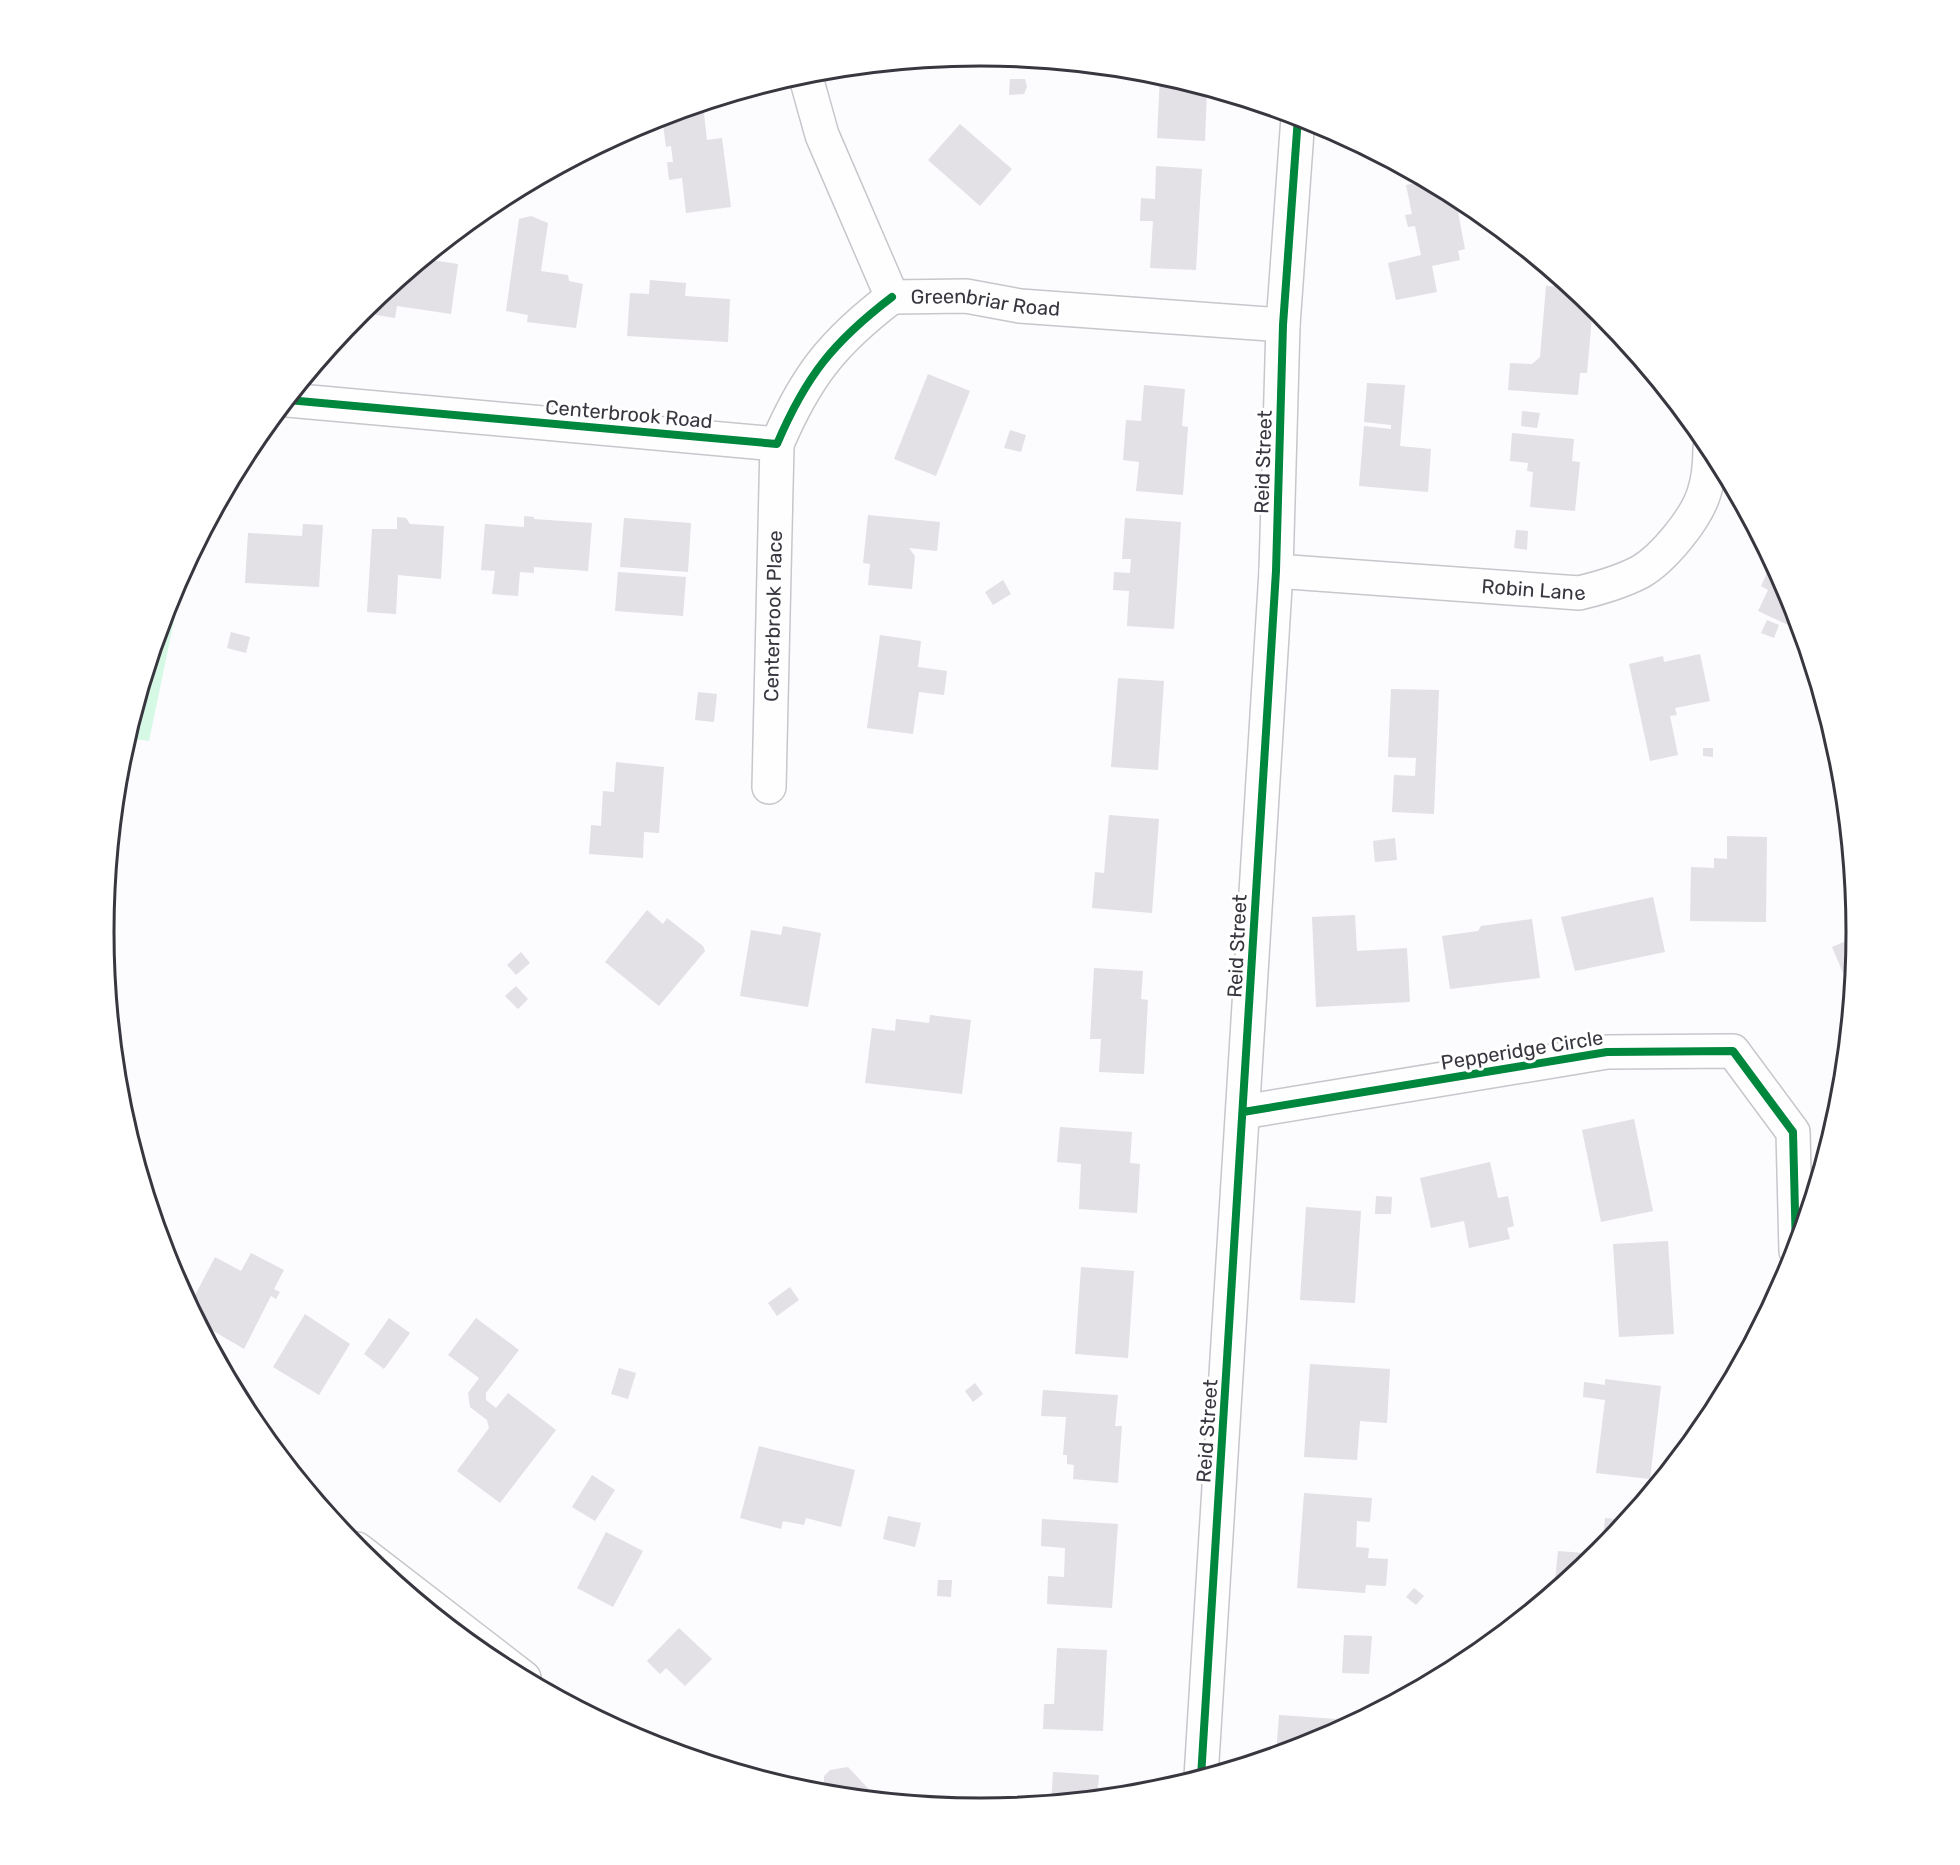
<svg xmlns="http://www.w3.org/2000/svg" width="1960" height="1865" font-family="Rubik,sans-serif">
<style>
.green{fill:#d6f9e6}
.building{fill:#e3e0e6}
.lines{fill:none;stroke-linecap:round;stroke-linejoin:round}
.minor-casing{stroke:#c7c6cb;stroke-width:36}
.major-casing{stroke:#c7c6cb;stroke-width:36}
.minor{stroke:#fffeff;stroke-width:33}
.major{stroke:#fffeff;stroke-width:33}
.cycleway-casing{stroke:#fff;stroke-width:11}
.cycleway{stroke:#00873e;stroke-width:8}
.labels{text-anchor:middle;stroke-width:6;stroke-linejoin:round;paint-order:stroke}
.street-label{font-size:20px;fill:#383740;stroke:#fff}
.rim{fill:none;stroke:#383740;stroke-width:3}
</style>
<rect width="100%" height="100%" fill="#fcfbfe"/>
<path class="green" d="M 185,568 L 149,741 L 127,738 L 170,597 Z"/>
<path class="building" d="M 1160,75 L 1207,89 L 1205,141 L 1157,138 Z
M 1010,79 L 1025,79 L 1027,87 L 1024,94 L 1009,95 Z
M 703,105 L 707,140 L 722,138 L 731,207 L 686,213 L 682,178 L 669,180 L 667,162 L 673,162 L 671,146 L 666,147 L 662,117 Z
M 960,124 L 1012,169 L 980,206 L 928,160 Z
M 1156,166 L 1202,169 L 1196,270 L 1150,268 L 1153,221 L 1140,221 L 1141,198 L 1155,199 Z
M 1426,181 L 1468,204 L 1457,206 L 1465,249 L 1458,251 L 1460,260 L 1432,266 L 1437,292 L 1396,300 L 1388,263 L 1421,255 L 1415,226 L 1408,227 L 1405,215 L 1412,214 L 1406,185 Z
M 531,216 L 548,223 L 541,271 L 568,275 L 569,281 L 583,284 L 576,328 L 527,322 L 528,315 L 506,311 L 519,219 Z
M 425,259 L 458,264 L 451,314 L 397,306 L 395,318 L 376,315 L 378,297 Z
M 650,280 L 686,283 L 685,296 L 730,299 L 728,342 L 627,336 L 630,293 L 649,294 Z
M 1546,286 L 1569,287 L 1593,306 L 1587,373 L 1580,373 L 1578,395 L 1508,390 L 1510,363 L 1532,364 L 1540,357 Z
M 928,374 L 970,391 L 936,476 L 894,459 Z
M 1367,383 L 1405,385 L 1400,446 L 1431,449 L 1428,492 L 1359,486 L 1364,426 L 1391,429 L 1391,425 L 1364,422 Z
M 1144,385 L 1185,389 L 1182,426 L 1188,427 L 1183,495 L 1136,491 L 1139,462 L 1123,460 L 1126,420 L 1141,421 Z
M 1522,411 L 1540,413 L 1537,428 L 1521,426 Z
M 1010,430 L 1026,435 L 1021,452 L 1004,448 Z
M 1512,433 L 1574,439 L 1572,461 L 1580,462 L 1575,511 L 1530,507 L 1533,472 L 1527,471 L 1528,463 L 1510,461 Z
M 868,515 L 940,522 L 937,551 L 909,548 L 915,556 L 912,589 L 868,585 L 870,564 L 863,563 Z
M 524,516 L 534,517 L 534,519 L 592,523 L 588,571 L 534,567 L 534,573 L 520,572 L 518,596 L 492,594 L 495,571 L 481,570 L 485,524 L 524,527 Z
M 397,517 L 406,518 L 410,524 L 444,526 L 441,579 L 398,575 L 396,614 L 367,612 L 372,529 L 397,529 Z
M 624,518 L 691,523 L 688,572 L 620,567 Z
M 1125,518 L 1181,522 L 1174,629 L 1127,626 L 1129,591 L 1113,590 L 1114,572 L 1130,573 L 1131,559 L 1122,559 Z
M 303,524 L 323,525 L 319,587 L 245,583 L 248,533 L 302,536 Z
M 1516,530 L 1528,531 L 1527,550 L 1514,548 Z
M 1772,562 L 1790,597 L 1799,625 L 1797,629 L 1758,611 L 1768,590 L 1761,586 Z
M 618,572 L 686,577 L 683,616 L 615,611 Z
M 1003,580 L 1011,594 L 993,605 L 985,592 Z
M 1767,620 L 1779,625 L 1774,638 L 1761,633 Z
M 231,632 L 250,637 L 246,653 L 227,648 Z
M 880,635 L 921,641 L 918,667 L 947,671 L 944,695 L 919,692 L 913,734 L 867,728 Z
M 1700,654 L 1710,701 L 1675,708 L 1677,715 L 1670,716 L 1678,755 L 1650,761 L 1629,664 L 1663,656 L 1664,662 Z
M 1118,678 L 1164,681 L 1158,770 L 1111,767 Z
M 1391,689 L 1439,690 L 1434,814 L 1392,812 L 1394,775 L 1415,776 L 1416,758 L 1388,757 Z
M 698,692 L 717,694 L 714,722 L 695,720 Z
M 1826,716 L 1832,735 L 1821,732 Z
M 1703,748 L 1713,748 L 1713,757 L 1703,756 Z
M 616,762 L 664,767 L 659,833 L 644,832 L 643,858 L 589,854 L 591,825 L 601,826 L 603,791 L 614,792 Z
M 1109,815 L 1159,819 L 1152,913 L 1092,908 L 1095,872 L 1104,873 Z
M 1727,836 L 1767,837 L 1766,922 L 1690,921 L 1691,867 L 1714,868 L 1714,858 L 1727,859 Z
M 1395,838 L 1397,860 L 1375,862 L 1373,841 Z
M 1653,897 L 1665,952 L 1575,971 L 1561,917 Z
M 647,910 L 663,924 L 667,918 L 703,946 L 705,951 L 659,1006 L 605,962 Z
M 1355,915 L 1357,951 L 1407,948 L 1410,1002 L 1316,1007 L 1312,917 Z
M 1532,919 L 1540,978 L 1450,989 L 1442,936 L 1478,931 L 1481,926 Z
M 783,926 L 821,933 L 808,1007 L 740,996 L 751,930 L 781,935 Z
M 1857,936 L 1851,992 L 1832,947 Z
M 521,952 L 530,963 L 516,975 L 507,965 Z
M 1094,968 L 1143,971 L 1141,999 L 1148,1000 L 1144,1074 L 1099,1072 L 1101,1039 L 1090,1039 Z
M 516,986 L 528,999 L 518,1009 L 505,996 Z
M 930,1015 L 971,1020 L 962,1094 L 865,1083 L 872,1028 L 895,1031 L 896,1019 L 929,1023 Z
M 1634,1119 L 1653,1211 L 1601,1222 L 1582,1130 Z
M 1060,1127 L 1132,1132 L 1130,1163 L 1140,1164 L 1137,1213 L 1079,1209 L 1081,1164 L 1057,1162 Z
M 1490,1162 L 1498,1198 L 1508,1196 L 1514,1226 L 1507,1228 L 1510,1239 L 1469,1248 L 1464,1221 L 1431,1228 L 1420,1178 Z
M 1376,1196 L 1392,1197 L 1391,1214 L 1375,1214 Z
M 1306,1207 L 1361,1211 L 1355,1303 L 1300,1300 Z
M 1668,1241 L 1674,1334 L 1619,1337 L 1613,1244 Z
M 251,1253 L 284,1270 L 274,1289 L 280,1292 L 276,1299 L 271,1296 L 244,1349 L 198,1322 L 190,1305 L 215,1257 L 241,1271 Z
M 1081,1267 L 1134,1271 L 1128,1358 L 1075,1354 Z
M 790,1287 L 799,1300 L 777,1316 L 768,1303 Z
M 305,1314 L 350,1344 L 319,1395 L 273,1367 Z
M 389,1318 L 410,1333 L 384,1369 L 364,1354 Z
M 476,1318 L 519,1350 L 486,1393 L 486,1400 L 496,1408 L 508,1393 L 556,1430 L 500,1503 L 457,1471 L 489,1428 L 487,1420 L 470,1407 L 468,1393 L 479,1378 L 448,1355 Z
M 1310,1364 L 1390,1369 L 1387,1423 L 1360,1421 L 1357,1460 L 1304,1457 Z
M 619,1368 L 636,1373 L 628,1399 L 611,1394 Z
M 1605,1379 L 1661,1386 L 1650,1479 L 1596,1473 L 1605,1400 L 1583,1397 L 1584,1382 L 1605,1385 Z
M 975,1383 L 983,1394 L 973,1402 L 965,1391 Z
M 1043,1390 L 1118,1395 L 1115,1426 L 1122,1426 L 1118,1483 L 1073,1479 L 1074,1465 L 1067,1464 L 1067,1455 L 1063,1455 L 1066,1417 L 1041,1416 Z
M 759,1446 L 855,1470 L 841,1527 L 806,1518 L 804,1525 L 783,1521 L 781,1529 L 740,1518 Z
M 592,1475 L 615,1490 L 595,1521 L 572,1507 Z
M 1304,1493 L 1372,1498 L 1370,1522 L 1357,1521 L 1356,1547 L 1369,1548 L 1368,1558 L 1388,1559 L 1386,1586 L 1366,1585 L 1365,1593 L 1297,1588 Z
M 888,1516 L 921,1523 L 915,1547 L 883,1539 Z
M 1605,1518 L 1627,1520 L 1602,1550 Z
M 1042,1519 L 1118,1524 L 1112,1608 L 1047,1604 L 1048,1576 L 1064,1577 L 1065,1548 L 1041,1546 Z
M 606,1532 L 643,1551 L 613,1607 L 577,1588 Z
M 1558,1551 L 1598,1554 L 1554,1590 Z
M 938,1580 L 952,1580 L 951,1597 L 937,1596 Z
M 1414,1588 L 1424,1596 L 1416,1605 L 1406,1597 Z
M 679,1628 L 712,1659 L 685,1686 L 666,1668 L 660,1674 L 647,1661 Z
M 1344,1635 L 1372,1636 L 1369,1674 L 1342,1673 Z
M 1057,1648 L 1107,1650 L 1103,1731 L 1043,1729 L 1044,1704 L 1054,1704 Z
M 1279,1715 L 1351,1720 L 1351,1724 L 1315,1743 L 1276,1755 Z
M 848,1767 L 879,1800 L 816,1793 L 824,1786 L 824,1776 L 830,1770 Z
M 1053,1772 L 1099,1775 L 1097,1798 L 1051,1803 Z"/>
<g class="lines">
<defs>
<g id="minor">
<path d="M 805,74 L 822,135 L 892,297"/>
<path id="s1" d="M 892,297 L 966,296 L 1020,306 L 1283,325"/>
<path d="M 288,400 L 777,444 C 806,376 833,342 892,297"/>
<path id="s2" d="M 1276,571 L 1579,593 C 1600,588 1621,582 1640,572 C 1663,559 1696,519 1704,493 C 1709,478 1710,463 1710,448"/>
<path id="s3" d="M 769,787 L 777,444"/>
<path d="M 1243,1112 L 1607,1052 L 1733,1051 L 1793,1132 L 1796,1251"/>
<path d="M 1201,1777 L 1276,571 L 1283,325 L 1298,117"/>
</g>
<path id="major" d="M 357,1549 L 524,1678"/>
</defs>
<use href="#minor" class="minor-casing"/>
<use href="#major" class="major-casing"/>
<use href="#minor" class="minor"/>
<use href="#major" class="major"/>
<defs>
<path id="cycleway" d="M 288,400 L 777,444 C 806,376 833,342 892,297
M 1243,1112 L 1607,1052 L 1733,1051 L 1793,1132 L 1796,1251
M 1201,1777 L 1276,571 L 1283,325 L 1298,117"/>
</defs>
<use href="#cycleway" class="cycleway-casing"/>
<use href="#cycleway" class="cycleway"/>
</g>
<g class="labels">
<g class="street-label">
<text dy="7" stroke="none"><textPath href="#s1" startOffset="94">Greenbriar Road</textPath></text>
<text transform="translate(629 414) rotate(5)" y="7">Centerbrook Road</text>
<text transform="translate(1263 462) rotate(-88)" y="7">Reid Street</text>
<text dy="7" stroke="none"><textPath href="#s2" startOffset="258">Robin Lane</textPath></text>
<text dy="7" stroke="none"><textPath href="#s3" startOffset="171">Centerbrook Place</textPath></text>
<text transform="translate(1237 946) rotate(-87)" y="7">Reid Street</text>
<text transform="translate(1522 1050) rotate(-9)" y="7">Pepperidge Circle</text>
<text transform="translate(1207 1431) rotate(-86)" y="7">Reid Street</text>
</g>
</g>
<path d="M0 0H1960V1865H0ZM114 932a866 866 0 1 1 1732 0a866 866 0 1 1-1732 0Z" fill="#fff" fill-rule="evenodd"/>
<path class="rim" d="M114 932a866 866 0 1 1 1732 0a866 866 0 1 1-1732 0Z"/>
</svg>
